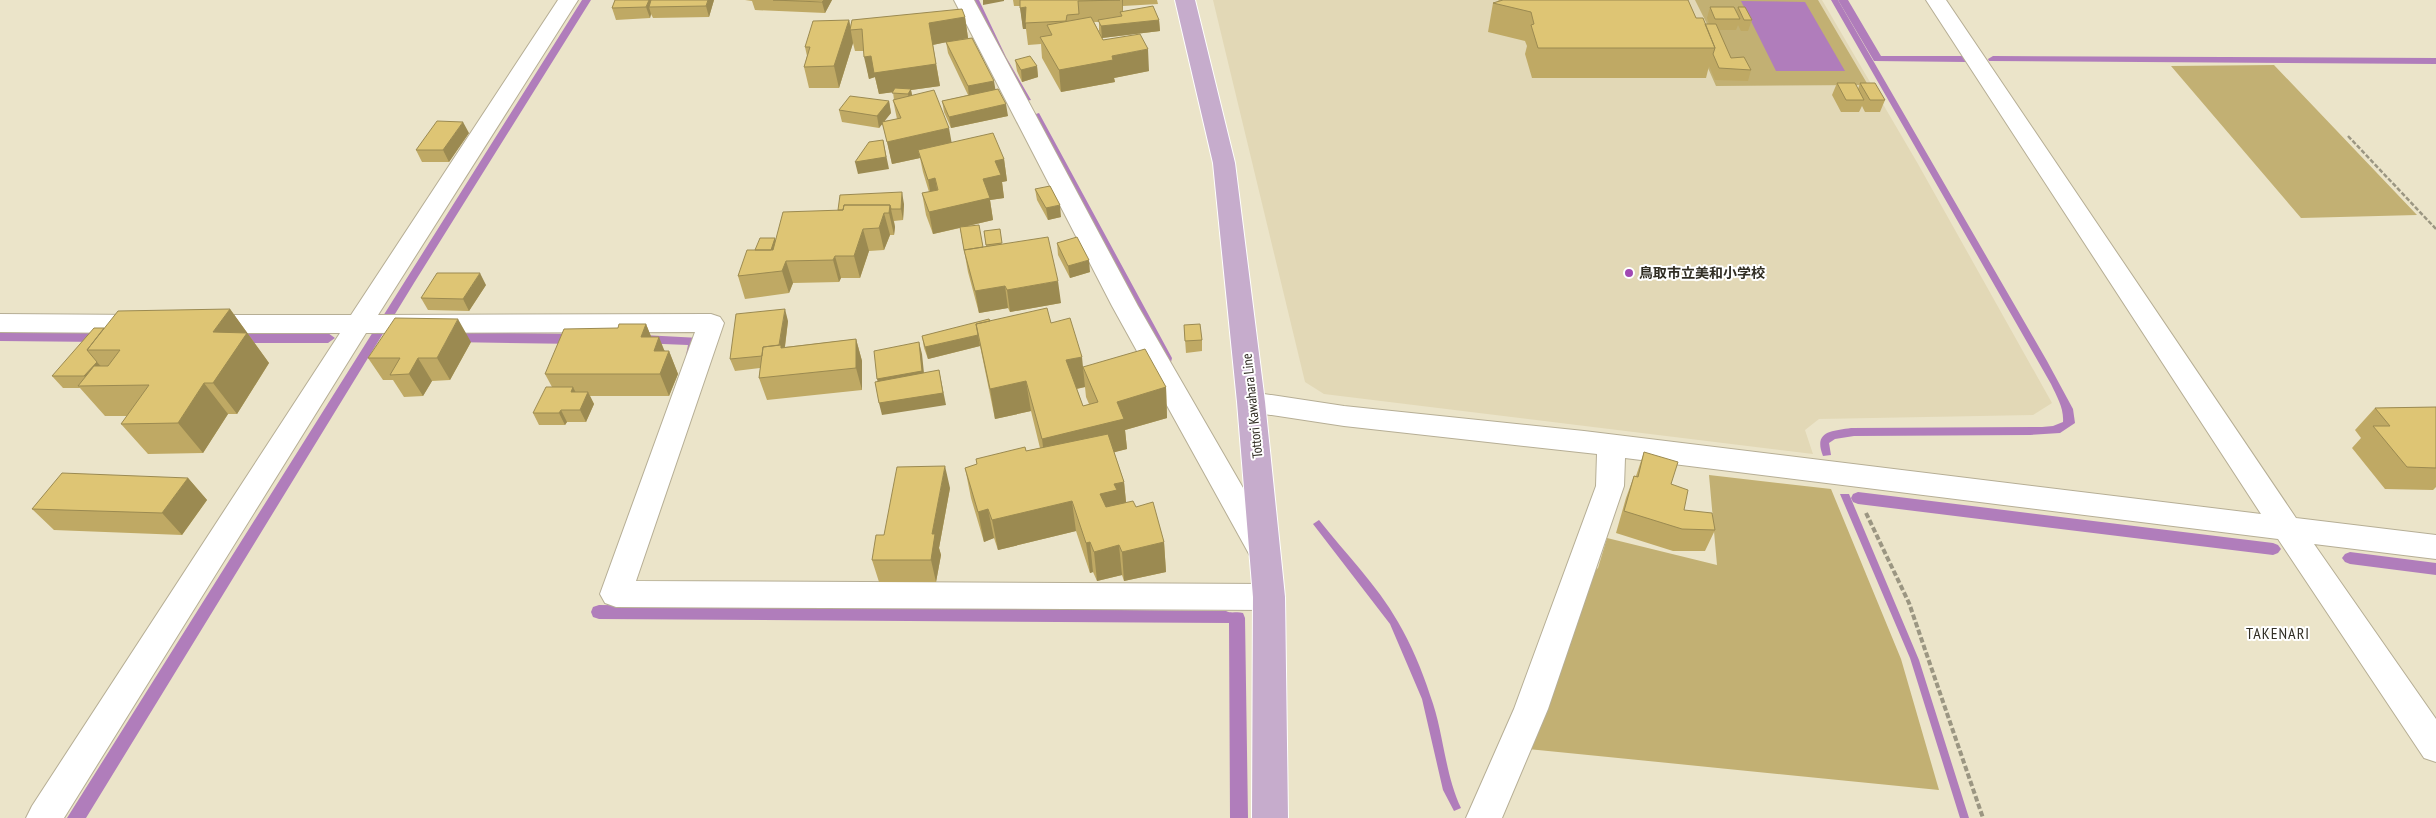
<svg xmlns="http://www.w3.org/2000/svg" width="2436" height="818" font-family="'PT Sans Narrow','Noto Sans JP',sans-serif">
<style>
.built{fill:#e2d8b6}
.green{fill:#c2b073}
.water{fill:#b07dbb}
.lines{fill:none;stroke-linecap:round;stroke-linejoin:round}
.stream{fill:#b07dbb;fill-rule:evenodd}
.street-casing{stroke:#b6ae95;stroke-width:2}
.primary-casing{stroke:#fff;stroke-width:2}
.path-far1{stroke:#9b9682;stroke-width:2.5;stroke-dasharray:4.5 2;stroke-linecap:butt}
.path{stroke:#9b9682;stroke-width:4;stroke-dasharray:5.5 2.5;stroke-linecap:butt}
.street{fill:#fff;fill-rule:evenodd}
.primary{fill:#c6accc;fill-rule:evenodd}
.wall{fill:#bfa964;fill-rule:evenodd}
.shaded-wall{fill:#9b8a51}
.building{fill:#dec574;stroke:#9b8a51}
.poi-dot{fill:#a148b3;stroke:#fff;stroke-width:2}
.labels{text-anchor:middle;stroke-width:4;stroke-linejoin:round;paint-order:stroke}
.poi-label{font-size:14px;font-weight:bold;fill:#312e24;stroke:#fff;text-anchor:start}
.street-label{font-size:14px;fill:#312e24;stroke:#fff}
.quarter-label{font-size:16px;letter-spacing:1px;fill:#312e24;stroke:#fff}
</style>
<rect width="100%" height="100%" fill="#ebe4c9"/>
<path class="built" d="M 1213,0 L 1822,0 L 1918,164 L 2052,403 L 2033,415 L 1819,419 L 1805,430 L 1813,454 L 1324,394 L 1305,382 Z"/>
<path class="green" d="M 1695,0 L 1818,0 L 1868,85 L 1716,86 L 1692,32 L 1711,32 Z
M 2274,65 L 2417,215 L 2301,218 L 2171,66 Z
M 1709,475 L 1831,489 L 1901,659 L 1939,790 L 1528,749 L 1590,575 L 1598,568 L 1607,538 L 1717,565 Z"/>
<path class="water" d="M 582,0 L 591,0 L 414,283 L 86,818 L 67,818 Z
M 974,0 L 979,0 L 1006,57 L 1031,100 L 1026,101 L 982,19 Z
M 1831,0 L 1838,0 L 2047,361 L 2073,409 L 2075,423 L 2060,433 L 2030,435 L 1854,436 L 1835,439 L 1829,443 L 1831,455 L 1823,456 C 1813,431 1832,431 1851,428 L 2042,427 L 2053,426 L 2063,422 C 2064,408 2057,397 2051,384 Z
M 1741,1 L 1805,2 L 1845,71 L 1776,71 Z
M 1039,113 L 1172,358 L 1170,366 L 1033,115 Z
M 1840,494 L 1849,494 L 1919,660 L 1969,818 L 1960,818 L 1910,658 Z
M 1319,520 C 1345,553 1377,585 1398,622 C 1411,644 1422,670 1430,695 C 1444,732 1444,772 1461,808 L 1454,811 L 1443,790 L 1422,699 L 1390,624 L 1313,524 Z"/>
<g class="lines">
<path class="stream" d="M 1838,0 L 1848,0 L 1881,56 L 1966,56 L 1971,59 L 1966,62 L 1874,61 Z
M 1993,56 L 2436,58 L 2436,64 L 1989,61 L 1988,59 Z
M 0,331 L 104,332 L 111,337 L 104,342 L 0,341 Z
M 451,332 L 579,334 L 586,339 L 579,344 L 451,342 L 444,337 Z
M 233,333 L 328,333 L 335,338 L 328,343 L 233,343 L 226,338 Z
M 643,335 L 700,338 L 702,341 L 700,355 L 693,360 L 688,358 L 686,355 L 688,345 L 638,343 L 636,340 L 638,337 Z
M 1858,492 L 2273,543 L 2278,545 L 2281,549 L 2278,553 L 2273,555 L 1858,504 L 1853,502 L 1851,498 L 1853,494 Z
M 2350,552 L 2436,563 L 2436,575 L 2350,564 L 2345,562 L 2342,558 L 2345,554 Z
M 599,605 L 1226,611 C 1232,614 1236,611 1243,613 L 1245,618 L 1248,818 L 1230,818 L 1229,623 L 599,619 L 593,617 L 591,612 L 593,607 Z"/>
<defs>
<path id="street" d="M 558,0 L 578,0 L 378,315 L 711,314 L 720,317 L 724,323 L 636,581 L 1269,584 L 1280,588 L 1285,597 L 1280,606 L 1269,610 L 616,607 L 605,603 L 600,594 L 695,332 L 366,333 L 64,818 L 26,818 L 32,806 L 340,333 L 204,333 L 195,330 L 191,324 L 195,318 L 204,315 L 351,315 Z
M 954,0 L 974,0 L 1138,306 L 1276,545 L 1280,554 L 1276,563 L 1265,566 L 1254,563 L 1112,306 Z
M 1926,0 L 1946,0 L 2296,518 L 2436,535 L 2436,559 L 2314,544 L 2436,719 L 2436,762 L 2424,758 L 2278,539 L 1625,458 L 1624,486 L 1548,709 L 1502,818 L 1466,818 L 1514,709 L 1596,486 L 1597,454 L 1344,426 L 1251,412 L 1241,409 L 1237,402 L 1241,395 L 1251,392 L 1344,406 L 1584,431 L 2261,514 Z
M 0,314 L 143,315 L 152,318 L 156,324 L 152,330 L 143,333 L 0,332 Z"/>
<path id="primary" d="M 1175,0 L 1195,0 L 1235,163 L 1265,402 L 1285,597 L 1288,818 L 1252,818 L 1253,597 L 1237,402 L 1213,163 Z"/>
</defs>
<use href="#street" class="street-casing"/>
<use href="#primary" class="primary-casing"/>
<path class="path-far1" d="M 2348,136 L 2436,229"/>
<path class="path" d="M 1866,513 L 1909,603 L 1983,818"/>
<use href="#street" class="street"/>
<use href="#primary" class="primary"/>
</g>
<path class="wall" d="M 615,0 L 714,0 L 709,17 L 653,18 L 651,14 L 650,18 L 616,20 L 612,8 Z
M 745,0 L 832,0 L 825,13 L 755,10 L 752,1 Z
M 1013,0 L 1157,0 L 1158,4 L 1123,6 L 1123,11 L 1159,20 L 1160,31 L 1102,38 L 1103,40 L 1149,71 L 1114,78 L 1115,82 L 1061,92 L 1042,58 L 1041,44 L 1028,45 L 1026,29 L 1023,29 L 1020,6 L 1014,6 ZM 1094,22 L 1099,22 L 1099,31 L 1101,35 Z
M 1498,0 L 1688,0 L 1696,18 L 1705,24 L 1709,24 L 1707,18 L 1710,7 L 1736,11 L 1738,7 L 1752,20 L 1748,31 L 1741,31 L 1738,25 L 1736,30 L 1719,30 L 1731,58 L 1751,70 L 1748,81 L 1715,80 L 1709,66 L 1706,78 L 1532,78 L 1525,54 L 1527,46 L 1525,41 L 1488,32 L 1493,3 L 1499,1 Z
M 965,17 L 968,38 L 995,90 L 1008,116 L 951,128 L 944,112 L 942,101 L 968,95 L 948,53 L 946,42 L 933,45 L 940,86 L 911,90 L 912,95 L 952,143 L 1004,159 L 1007,181 L 1002,182 L 1004,198 L 990,200 L 993,220 L 968,226 L 983,247 L 986,246 L 984,231 L 1002,244 L 1061,303 L 1010,312 L 1008,308 L 979,313 L 968,272 L 960,228 L 933,234 L 926,215 L 922,193 L 929,192 L 923,172 L 920,158 L 892,164 L 883,123 L 879,128 L 842,122 L 839,110 L 889,101 L 891,113 L 884,121 L 897,119 L 893,100 L 894,100 L 893,92 L 879,94 L 875,77 L 869,79 L 864,51 L 855,51 L 853,43 L 839,88 L 809,88 L 804,67 L 807,56 L 805,47 L 849,20 L 851,27 Z
M 1015,60 L 1037,66 L 1038,77 L 1022,82 L 1017,71 Z
M 1837,83 L 1858,89 L 1860,83 L 1885,100 L 1880,112 L 1865,112 L 1862,106 L 1859,112 L 1841,112 L 1832,95 Z
M 469,133 L 449,162 L 422,162 L 416,150 Z
M 1035,189 L 1061,217 L 1048,220 L 1037,200 Z
M 904,204 L 903,220 L 894,221 L 895,227 L 894,235 L 890,235 L 884,250 L 869,251 L 860,278 L 841,278 L 839,282 L 793,283 L 789,293 L 745,299 L 738,276 L 755,250 L 838,210 Z
M 1057,243 L 1090,272 L 1070,278 L 1058,255 Z
M 486,285 L 469,311 L 428,310 L 421,298 Z
M 230,309 L 269,363 L 237,414 L 228,414 L 203,453 L 148,454 L 121,424 L 127,416 L 105,416 L 80,388 L 63,388 L 52,376 L 104,328 Z
M 788,321 L 785,347 L 856,339 L 862,361 L 862,390 L 767,400 L 759,378 L 760,368 L 735,371 L 730,359 Z
M 990,321 L 1051,323 L 1083,367 L 1166,387 L 1167,418 L 1125,430 L 1127,449 L 1114,452 L 1124,482 L 1126,502 L 1136,507 L 1164,542 L 1166,572 L 1124,581 L 1122,575 L 1097,581 L 1093,572 L 1090,573 L 1076,531 L 998,550 L 994,538 L 984,542 L 971,498 L 965,468 L 1026,451 L 1040,448 L 1031,411 L 995,419 L 980,346 L 928,359 L 924,348 L 922,336 ZM 1085,387 L 1086,397 L 1089,404 L 1083,406 L 1077,389 Z
M 646,324 L 651,337 L 665,351 L 669,351 L 678,374 L 669,396 L 590,396 L 594,404 L 586,422 L 567,422 L 565,425 L 539,425 L 533,413 L 552,387 L 545,374 L 618,328 Z
M 1184,325 L 1202,340 L 1202,351 L 1186,353 Z
M 471,342 L 450,380 L 432,381 L 423,396 L 404,397 L 393,380 L 383,380 L 368,358 Z
M 2436,407 L 2436,487 L 2433,490 L 2385,489 L 2352,448 L 2361,438 L 2355,430 L 2375,408 Z
M 1644,452 L 1671,484 L 1684,510 L 1715,530 L 1705,551 L 1673,551 L 1616,533 L 1626,498 L 1634,476 L 1636,476 Z
M 188,478 L 207,500 L 182,535 L 54,530 L 32,509 Z
M 950,488 L 939,548 L 941,555 L 936,582 L 879,582 L 872,560 L 884,535 Z"/>
<path class="shaded-wall" d="M 649,0 L 654,0 L 649,7 L 651,14 L 650,18 L 646,7 Z
M 708,0 L 714,0 L 709,17 L 706,6 Z
M 824,0 L 832,0 L 825,13 L 822,2 Z
M 983,0 L 1004,0 L 1004,1 L 983,5 Z
M 1122,0 L 1123,0 L 1123,21 Z
M 1026,7 L 1026,29 L 1023,29 L 1020,8 Z
M 965,17 L 968,38 L 932,45 L 929,23 Z
M 849,20 L 853,43 L 839,88 L 834,66 Z
M 1159,20 L 1160,31 L 1102,38 L 1101,26 Z
M 1148,49 L 1149,71 L 1114,78 L 1115,82 L 1061,92 L 1059,70 L 1112,56 Z
M 871,56 L 936,64 L 940,86 L 911,90 L 913,100 L 910,106 L 908,94 L 910,90 L 879,94 L 875,77 L 869,79 L 864,57 Z
M 1037,66 L 1038,77 L 1022,82 L 1021,70 Z
M 994,81 L 996,93 L 969,98 L 968,86 Z
M 889,101 L 891,113 L 879,128 L 877,116 Z
M 1006,104 L 1008,116 L 951,128 L 949,117 Z
M 463,122 L 469,133 L 449,162 L 443,150 Z
M 949,128 L 953,150 L 918,150 L 920,158 L 892,164 L 887,142 Z
M 883,140 L 889,169 L 858,174 L 855,162 Z
M 1004,159 L 1007,181 L 1002,182 L 1004,198 L 990,200 L 993,220 L 933,234 L 929,212 L 983,179 L 995,161 Z
M 935,178 L 939,200 L 932,202 L 928,180 Z
M 902,192 L 904,204 L 903,220 L 901,209 Z
M 890,205 L 895,227 L 894,235 L 889,213 Z
M 1060,205 L 1061,217 L 1048,220 L 1046,208 Z
M 884,213 L 890,235 L 884,250 L 879,228 Z
M 863,229 L 869,251 L 860,278 L 854,256 Z
M 775,238 L 778,250 L 770,250 Z
M 835,256 L 841,278 L 839,282 L 833,260 Z
M 1089,260 L 1090,272 L 1070,278 L 1068,266 Z
M 786,261 L 793,283 L 789,293 L 782,271 Z
M 480,273 L 486,285 L 469,311 L 463,299 Z
M 1058,281 L 1061,303 L 1010,312 L 1007,290 Z
M 1005,286 L 1008,308 L 979,313 L 975,291 Z
M 230,309 L 269,363 L 237,414 L 213,383 L 213,332 Z
M 785,309 L 788,321 L 784,353 L 778,354 Z
M 458,319 L 471,342 L 450,380 L 437,358 Z
M 646,324 L 655,346 L 641,337 Z
M 978,335 L 980,346 L 928,359 L 925,347 Z
M 659,337 L 667,357 L 669,351 L 678,374 L 669,396 L 660,374 L 654,351 Z
M 856,339 L 862,361 L 862,390 L 856,368 Z
M 919,342 L 922,354 L 925,383 L 880,391 L 877,379 Z
M 1082,357 L 1085,387 L 1070,390 L 1066,360 Z
M 418,358 L 432,381 L 423,396 L 409,374 Z
M 97,362 L 107,373 L 92,386 L 84,376 Z
M 939,370 L 946,405 L 882,415 L 879,403 Z
M 1026,381 L 1031,411 L 995,419 L 990,389 Z
M 204,383 L 228,414 L 203,453 L 178,423 Z
M 573,387 L 579,399 L 571,392 Z
M 1166,387 L 1167,418 L 1125,430 L 1127,449 L 1046,470 L 1042,439 L 1117,402 Z
M 588,392 L 594,404 L 586,422 L 580,410 Z
M 561,410 L 567,422 L 565,425 L 559,413 Z
M 945,466 L 950,488 L 939,548 L 941,555 L 936,582 L 931,560 L 932,534 Z
M 188,478 L 207,500 L 182,535 L 162,513 Z
M 1124,482 L 1127,512 L 1103,524 L 1100,494 L 1114,484 Z
M 1072,501 L 1076,531 L 998,550 L 992,520 Z
M 988,509 L 994,538 L 984,542 L 978,512 Z
M 1090,542 L 1093,572 L 1090,573 L 1086,543 Z
M 1164,542 L 1166,572 L 1124,581 L 1122,552 Z
M 1119,545 L 1122,575 L 1097,581 L 1094,552 Z"/>
<path class="building" d="M 615,0 L 649,0 L 646,7 L 612,8 Z
M 651,0 L 708,0 L 706,6 L 649,7 Z
M 773,0 L 824,0 L 822,2 Z
M 1020,0 L 1120,0 L 1078,1 L 1079,14 L 1067,15 L 1066,21 L 1025,23 L 1026,7 L 1020,8 Z
M 1503,0 L 1688,0 L 1696,18 L 1703,18 L 1715,48 L 1538,48 L 1531,25 L 1534,24 L 1531,12 L 1493,3 Z
M 1153,6 L 1159,20 L 1101,26 L 1098,20 L 1122,16 L 1120,12 Z
M 1710,7 L 1734,7 L 1740,19 L 1715,19 Z
M 1738,7 L 1745,7 L 1752,20 L 1744,20 Z
M 962,9 L 965,17 L 929,23 L 936,64 L 874,73 L 871,56 L 864,57 L 862,29 L 850,30 L 852,20 Z
M 1091,17 L 1103,40 L 1140,34 L 1148,49 L 1112,56 L 1113,60 L 1059,70 L 1040,37 L 1052,35 L 1047,25 Z
M 849,20 L 834,66 L 804,67 L 810,47 L 805,47 L 813,21 Z
M 1705,24 L 1716,24 L 1731,58 L 1744,57 L 1751,70 L 1719,68 L 1713,54 L 1715,48 Z
M 972,38 L 994,81 L 968,86 L 946,42 Z
M 1030,56 L 1037,66 L 1021,70 L 1015,60 Z
M 1837,83 L 1855,83 L 1864,100 L 1846,100 Z
M 1860,83 L 1875,83 L 1885,100 L 1870,100 Z
M 895,88 L 911,89 L 908,94 L 892,93 Z
M 998,89 L 1006,104 L 949,117 L 942,101 Z
M 934,90 L 949,128 L 887,142 L 882,122 L 901,118 L 893,100 Z
M 850,96 L 889,101 L 877,116 L 839,110 Z
M 437,121 L 463,122 L 443,150 L 416,150 Z
M 993,133 L 1004,159 L 995,161 L 1001,175 L 983,179 L 990,198 L 929,212 L 922,193 L 938,190 L 935,178 L 928,180 L 918,150 Z
M 883,140 L 886,157 L 855,162 L 869,142 Z
M 1050,186 L 1060,205 L 1046,208 L 1035,189 Z
M 902,192 L 901,209 L 891,209 L 890,205 L 844,205 L 843,210 L 838,210 L 840,195 Z
M 844,205 L 890,205 L 889,213 L 884,213 L 879,228 L 863,229 L 854,256 L 835,256 L 833,260 L 786,261 L 782,271 L 738,276 L 747,250 L 773,250 L 783,212 L 843,210 Z
M 979,225 L 983,247 L 964,250 L 960,227 Z
M 1000,229 L 1002,243 L 986,245 L 984,231 Z
M 1048,237 L 1058,281 L 1007,290 L 1005,286 L 975,291 L 964,250 Z
M 1077,237 L 1089,260 L 1068,266 L 1057,243 Z
M 760,238 L 775,238 L 771,250 L 755,250 Z
M 437,273 L 480,273 L 463,299 L 421,298 Z
M 1047,308 L 1051,323 L 1070,318 L 1082,357 L 1066,360 L 1083,406 L 1098,402 L 1083,367 L 1145,349 L 1166,387 L 1117,402 L 1124,419 L 1042,439 L 1026,381 L 990,389 L 976,324 Z
M 230,309 L 213,332 L 247,333 L 213,383 L 204,383 L 178,423 L 121,424 L 149,385 L 78,386 L 94,366 L 108,366 L 120,350 L 87,350 L 118,311 Z
M 785,309 L 779,345 L 763,347 L 762,356 L 730,359 L 736,314 Z
M 395,318 L 458,319 L 437,358 L 418,358 L 409,374 L 390,375 L 400,358 L 368,358 Z
M 989,319 L 990,321 L 976,324 L 978,335 L 925,347 L 922,336 Z
M 619,324 L 646,324 L 641,337 L 659,337 L 654,351 L 669,351 L 660,374 L 545,374 L 564,329 L 618,328 Z
M 1200,324 L 1202,340 L 1185,341 L 1184,325 Z
M 94,328 L 104,328 L 87,350 L 97,362 L 84,376 L 52,376 Z
M 856,339 L 856,368 L 759,378 L 763,347 L 781,345 L 781,348 Z
M 919,342 L 922,371 L 877,379 L 874,351 Z
M 939,370 L 943,393 L 879,403 L 875,382 Z
M 546,387 L 573,387 L 571,392 L 588,392 L 580,410 L 561,410 L 559,413 L 533,413 Z
M 2436,407 L 2436,468 L 2407,467 L 2373,426 L 2390,426 L 2375,408 Z
M 1108,434 L 1124,482 L 1114,484 L 1117,490 L 1100,494 L 1106,507 L 1133,501 L 1136,507 L 1153,502 L 1164,542 L 1122,552 L 1119,545 L 1094,552 L 1090,542 L 1086,543 L 1072,501 L 992,520 L 988,509 L 978,512 L 965,468 L 977,464 L 976,459 L 1025,447 L 1026,451 Z
M 1644,452 L 1678,462 L 1671,484 L 1688,490 L 1684,510 L 1712,513 L 1715,530 L 1682,529 L 1624,511 L 1634,476 L 1638,477 Z
M 945,466 L 932,534 L 935,534 L 931,560 L 872,560 L 876,535 L 884,535 L 897,467 Z
M 62,473 L 188,478 L 162,513 L 32,509 Z"/>
<circle class="poi-dot" cx="1629" cy="273" r="5"/>
<g class="labels">
<g class="poi-label">
<text x="1639" y="278">鳥取市立美和小学校</text>
</g>
<g class="street-label">
<text transform="translate(1252 406) rotate(-96)" y="5">Tottori Kawahara Line</text>
</g>
<g class="quarter-label">
<text x="2278" y="639">TAKENARI</text>
</g>
</g>
</svg>
